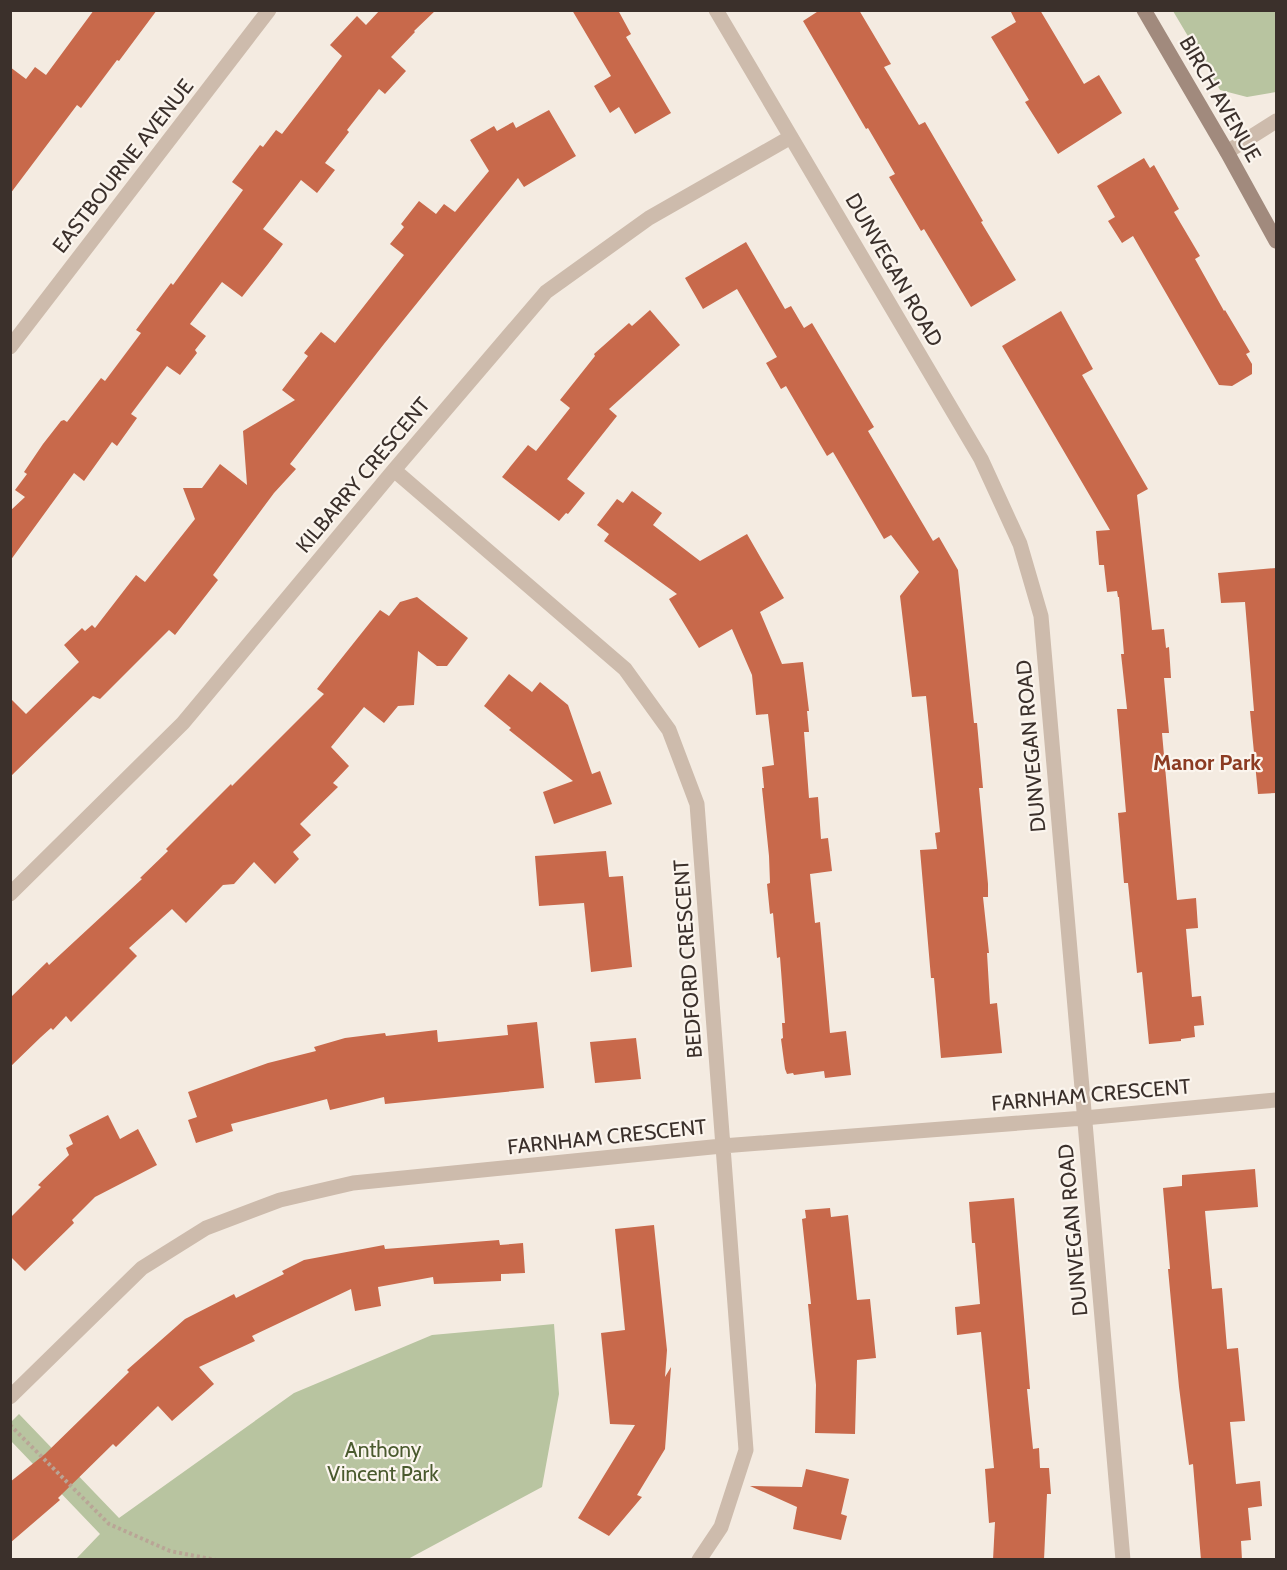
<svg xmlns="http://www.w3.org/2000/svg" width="1287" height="1570" font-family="Cabin,sans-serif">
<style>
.green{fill:#b8c4a0}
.building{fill:#c8694b}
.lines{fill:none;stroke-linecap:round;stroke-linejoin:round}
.path{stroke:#b9a596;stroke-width:4;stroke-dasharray:3 3;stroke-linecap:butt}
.street{stroke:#cdbbac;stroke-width:15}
.secondary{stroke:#a18a7d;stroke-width:15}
.labels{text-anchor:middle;stroke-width:4.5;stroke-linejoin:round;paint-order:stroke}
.street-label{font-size:21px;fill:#3b302b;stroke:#fbf5ee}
.park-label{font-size:21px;fill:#4a5a2e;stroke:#fbf5ee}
.neighbourhood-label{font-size:22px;font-weight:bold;fill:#8c3b22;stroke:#fbf5ee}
</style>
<rect width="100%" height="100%" fill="#f4ebe1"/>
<path class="green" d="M 1173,11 L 1276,11 L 1276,92 L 1247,97 L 1220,90 Z
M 554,1324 L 559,1394 L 542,1487 L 408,1559 L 76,1559 L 100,1534 L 11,1441 L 11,1422 L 19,1414 L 119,1518 L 294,1393 L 432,1335 Z"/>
<path class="building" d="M 94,10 L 157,10 L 119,61 L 117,60 L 81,108 L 77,105 L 10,194 L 10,67 L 26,79 L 35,67 L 46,75 Z
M 380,10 L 436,10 L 414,31 L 415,32 L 391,57 L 406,71 L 385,94 L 379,89 L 347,130 L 349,132 L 325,163 L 335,170 L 317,193 L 301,180 L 263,229 L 283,244 L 268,264 L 242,297 L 222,282 L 190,324 L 206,336 L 195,350 L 197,353 L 180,375 L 167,366 L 131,414 L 137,418 L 117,446 L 112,442 L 84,481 L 74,473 L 10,561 L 10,511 L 25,497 L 15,490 L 27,474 L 24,472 L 43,444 L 61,421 L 64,420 L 67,422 L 101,378 L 105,381 L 141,333 L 136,330 L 171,283 L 173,285 L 243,190 L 232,182 L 260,145 L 263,147 L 276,130 L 282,134 L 342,56 L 330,45 L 357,16 L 366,25 Z
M 572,10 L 618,10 L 631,34 L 626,37 L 671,113 L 635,134 L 619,107 L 610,113 L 594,86 L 611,76 Z
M 820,10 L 859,10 L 891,64 L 884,67 L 919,125 L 925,122 L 983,221 L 981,222 L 1016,280 L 971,307 L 924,229 L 921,231 L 889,177 L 895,174 L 868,128 L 866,129 L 803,21 Z
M 1010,10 L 1040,10 L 1084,84 L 1099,75 L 1122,113 L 1058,154 L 1025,102 L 1029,100 L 991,37 L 1016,22 Z
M 549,110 L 576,156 L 524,187 L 518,178 L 384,344 L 290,464 L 296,469 L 274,493 L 213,575 L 218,580 L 175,635 L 169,630 L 100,699 L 93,696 L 10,777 L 10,698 L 26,714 L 79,662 L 64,645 L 82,628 L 85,631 L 92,625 L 95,628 L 136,575 L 145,582 L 195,519 L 183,488 L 202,488 L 220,464 L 247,485 L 243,431 L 295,400 L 282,390 L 308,356 L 304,353 L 321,332 L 335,343 L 404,255 L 390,244 L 404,227 L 401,224 L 419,201 L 436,214 L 444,204 L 455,212 L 489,171 L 470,140 L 494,126 L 497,131 L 513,122 L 516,128 Z
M 1144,158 L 1150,168 L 1154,165 L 1179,209 L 1174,212 L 1200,256 L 1195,259 L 1224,311 L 1225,310 L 1250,352 L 1246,354 L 1252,364 L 1252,374 L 1232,386 L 1219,385 L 1133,236 L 1122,243 L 1108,221 L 1115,217 L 1097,186 Z
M 746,242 L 785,309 L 791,306 L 804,328 L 812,323 L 874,427 L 868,431 L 933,541 L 939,537 L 958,570 L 974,723 L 977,723 L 983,788 L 979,788 L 988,884 L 988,897 L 983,897 L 989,953 L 987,953 L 990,1004 L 997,1003 L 1002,1053 L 941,1058 L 934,978 L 931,978 L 920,850 L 937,849 L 935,833 L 940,832 L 926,696 L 912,697 L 900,596 L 919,572 L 891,535 L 884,539 L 833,452 L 827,456 L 786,386 L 781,389 L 766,363 L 777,357 L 737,289 L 703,309 L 685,278 Z
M 650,310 L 680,345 L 609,409 L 617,416 L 567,479 L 585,493 L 568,514 L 566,513 L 559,521 L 502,477 L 528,445 L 536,451 L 570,408 L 560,400 L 595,356 L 594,354 L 629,323 L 632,326 Z
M 1061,311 L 1093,369 L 1082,375 L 1148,489 L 1137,495 L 1152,630 L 1164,629 L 1166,648 L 1169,647 L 1171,678 L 1164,678 L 1169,733 L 1162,733 L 1177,900 L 1196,898 L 1198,928 L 1186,929 L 1192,997 L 1201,996 L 1204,1025 L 1194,1026 L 1195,1037 L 1181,1039 L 1181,1041 L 1149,1044 L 1142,972 L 1137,973 L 1128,883 L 1124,883 L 1118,813 L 1126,812 L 1117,709 L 1127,709 L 1121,654 L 1124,654 L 1119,597 L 1118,597 L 1117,591 L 1107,592 L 1104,565 L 1099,565 L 1096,531 L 1110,530 L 1002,346 Z
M 632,491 L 662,513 L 653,525 L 700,561 L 747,534 L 784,598 L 760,612 L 782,664 L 803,662 L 809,711 L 807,711 L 809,732 L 804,732 L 809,798 L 818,797 L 821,839 L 828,838 L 832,871 L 810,874 L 815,923 L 820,922 L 830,1033 L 846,1031 L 851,1075 L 825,1078 L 824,1071 L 794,1075 L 793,1073 L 787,1074 L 785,1069 L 781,1039 L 783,1038 L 782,1023 L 785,1023 L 780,957 L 777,958 L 773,913 L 770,914 L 767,884 L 770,883 L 769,856 L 762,788 L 764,788 L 762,767 L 774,765 L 768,714 L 756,715 L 752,675 L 732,629 L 699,648 L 669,599 L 677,594 L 604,541 L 609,534 L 597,525 L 617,499 L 623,503 Z
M 1276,568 L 1276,793 L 1258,794 L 1250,711 L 1254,711 L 1245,602 L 1221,603 L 1218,573 Z
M 417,597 L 468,638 L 447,666 L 437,666 L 418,651 L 414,705 L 398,706 L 384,723 L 364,707 L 331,747 L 349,766 L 333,783 L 338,787 L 300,824 L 311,835 L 293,852 L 299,859 L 275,884 L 254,862 L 234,884 L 223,885 L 186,923 L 172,909 L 129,948 L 137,956 L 71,1022 L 66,1016 L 53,1030 L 51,1028 L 41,1037 L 10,1067 L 10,998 L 47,962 L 49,965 L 142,879 L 140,878 L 168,851 L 166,849 L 231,784 L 232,786 L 324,694 L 317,689 L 380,610 L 389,616 L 400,602 Z
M 509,674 L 532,692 L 540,682 L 568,705 L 592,774 L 600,771 L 612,804 L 554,824 L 543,792 L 573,781 L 509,730 L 511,728 L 484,706 Z
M 606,851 L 609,877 L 623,876 L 632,967 L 591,972 L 584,903 L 539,906 L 535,856 Z
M 537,1022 L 544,1088 L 385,1104 L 384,1097 L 330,1110 L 327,1099 L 231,1124 L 233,1131 L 196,1143 L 188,1120 L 197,1117 L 188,1092 L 268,1063 L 316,1051 L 314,1047 L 345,1038 L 385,1033 L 386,1036 L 437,1030 L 438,1042 L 508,1035 L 507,1025 Z
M 636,1038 L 641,1079 L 595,1083 L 590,1042 Z
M 108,1115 L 120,1139 L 138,1129 L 157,1165 L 95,1197 L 72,1220 L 74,1223 L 25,1271 L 10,1256 L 10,1218 L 41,1187 L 38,1185 L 69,1155 L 66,1148 L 73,1144 L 69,1135 Z
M 1255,1169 L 1258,1207 L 1205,1211 L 1212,1289 L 1222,1288 L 1227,1349 L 1238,1348 L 1245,1421 L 1230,1422 L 1236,1484 L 1260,1481 L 1262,1506 L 1248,1508 L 1251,1540 L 1241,1541 L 1242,1560 L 1201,1560 L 1193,1464 L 1189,1465 L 1179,1387 L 1168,1269 L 1170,1269 L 1163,1188 L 1182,1186 L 1182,1175 Z
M 1014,1198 L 1030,1389 L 1027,1389 L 1033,1449 L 1039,1448 L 1040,1468 L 1049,1468 L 1051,1494 L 1047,1494 L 1044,1560 L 993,1560 L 995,1522 L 989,1523 L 985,1469 L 994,1468 L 981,1332 L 957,1335 L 955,1307 L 980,1304 L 975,1243 L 972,1243 L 969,1202 Z
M 830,1208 L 831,1217 L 848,1215 L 857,1300 L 870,1299 L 876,1358 L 857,1360 L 855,1434 L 815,1433 L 816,1385 L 808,1304 L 811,1304 L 802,1219 L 806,1218 L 805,1210 Z
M 654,1225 L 667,1350 L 665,1377 L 671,1367 L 665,1449 L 637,1495 L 642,1497 L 609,1536 L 578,1518 L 635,1425 L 610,1424 L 601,1333 L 625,1330 L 615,1229 Z
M 499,1240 L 500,1245 L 523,1243 L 525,1273 L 501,1274 L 501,1281 L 434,1284 L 433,1277 L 378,1287 L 381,1306 L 355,1311 L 351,1289 L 252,1336 L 255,1341 L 199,1367 L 214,1384 L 172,1421 L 158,1406 L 116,1447 L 113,1444 L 58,1498 L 60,1500 L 10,1543 L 10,1482 L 45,1454 L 129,1372 L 127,1370 L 185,1319 L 234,1294 L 236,1298 L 284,1274 L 282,1271 L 304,1260 L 384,1245 L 385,1249 Z
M 806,1469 L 849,1479 L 841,1514 L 847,1516 L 841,1540 L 793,1529 L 797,1507 L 750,1486 L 802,1487 Z"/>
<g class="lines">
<path class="path" d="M 10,1425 L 109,1524 L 170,1551 L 216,1560"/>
<path class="street" d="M 716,10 L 981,459 L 1020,544 L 1041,616 L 1123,1560
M 1227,152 L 1276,121
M 10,347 L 269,10
M 394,470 L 625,669 L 669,730 L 697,804 L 746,1450 L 721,1527 L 699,1560
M 10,894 L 183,723 L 394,470 L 546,292 L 649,218 L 791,137
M 10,1397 L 142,1268 L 206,1228 L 280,1200 L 353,1183 L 722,1146 L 1084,1118 L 1276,1100"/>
<path class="secondary" d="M 1144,10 L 1227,152 L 1276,241"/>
</g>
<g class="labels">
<g class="street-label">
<text transform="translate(1220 99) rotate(60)" y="7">BIRCH AVENUE</text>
<text transform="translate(123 166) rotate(-52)" y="7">EASTBOURNE AVENUE</text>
<text transform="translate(894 270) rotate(60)" y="7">DUNVEGAN ROAD</text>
<text transform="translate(363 475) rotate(-50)" y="7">KILBARRY CRESCENT</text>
<text transform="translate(1031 746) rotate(-95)" y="7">DUNVEGAN ROAD</text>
<text transform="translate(688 959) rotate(-94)" y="7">BEDFORD CRESCENT</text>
<text transform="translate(1091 1095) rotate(-5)" y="7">FARNHAM CRESCENT</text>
<text transform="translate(607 1137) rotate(-6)" y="7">FARNHAM CRESCENT</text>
<text transform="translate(1073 1230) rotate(-95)" y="7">DUNVEGAN ROAD</text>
</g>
<g class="park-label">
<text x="383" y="1457">Anthony<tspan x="383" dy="24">Vincent Park</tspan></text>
</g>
<g class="neighbourhood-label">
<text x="1207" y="770">Manor Park</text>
</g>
</g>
<rect width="1287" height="1570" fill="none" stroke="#3b302b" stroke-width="24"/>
</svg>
